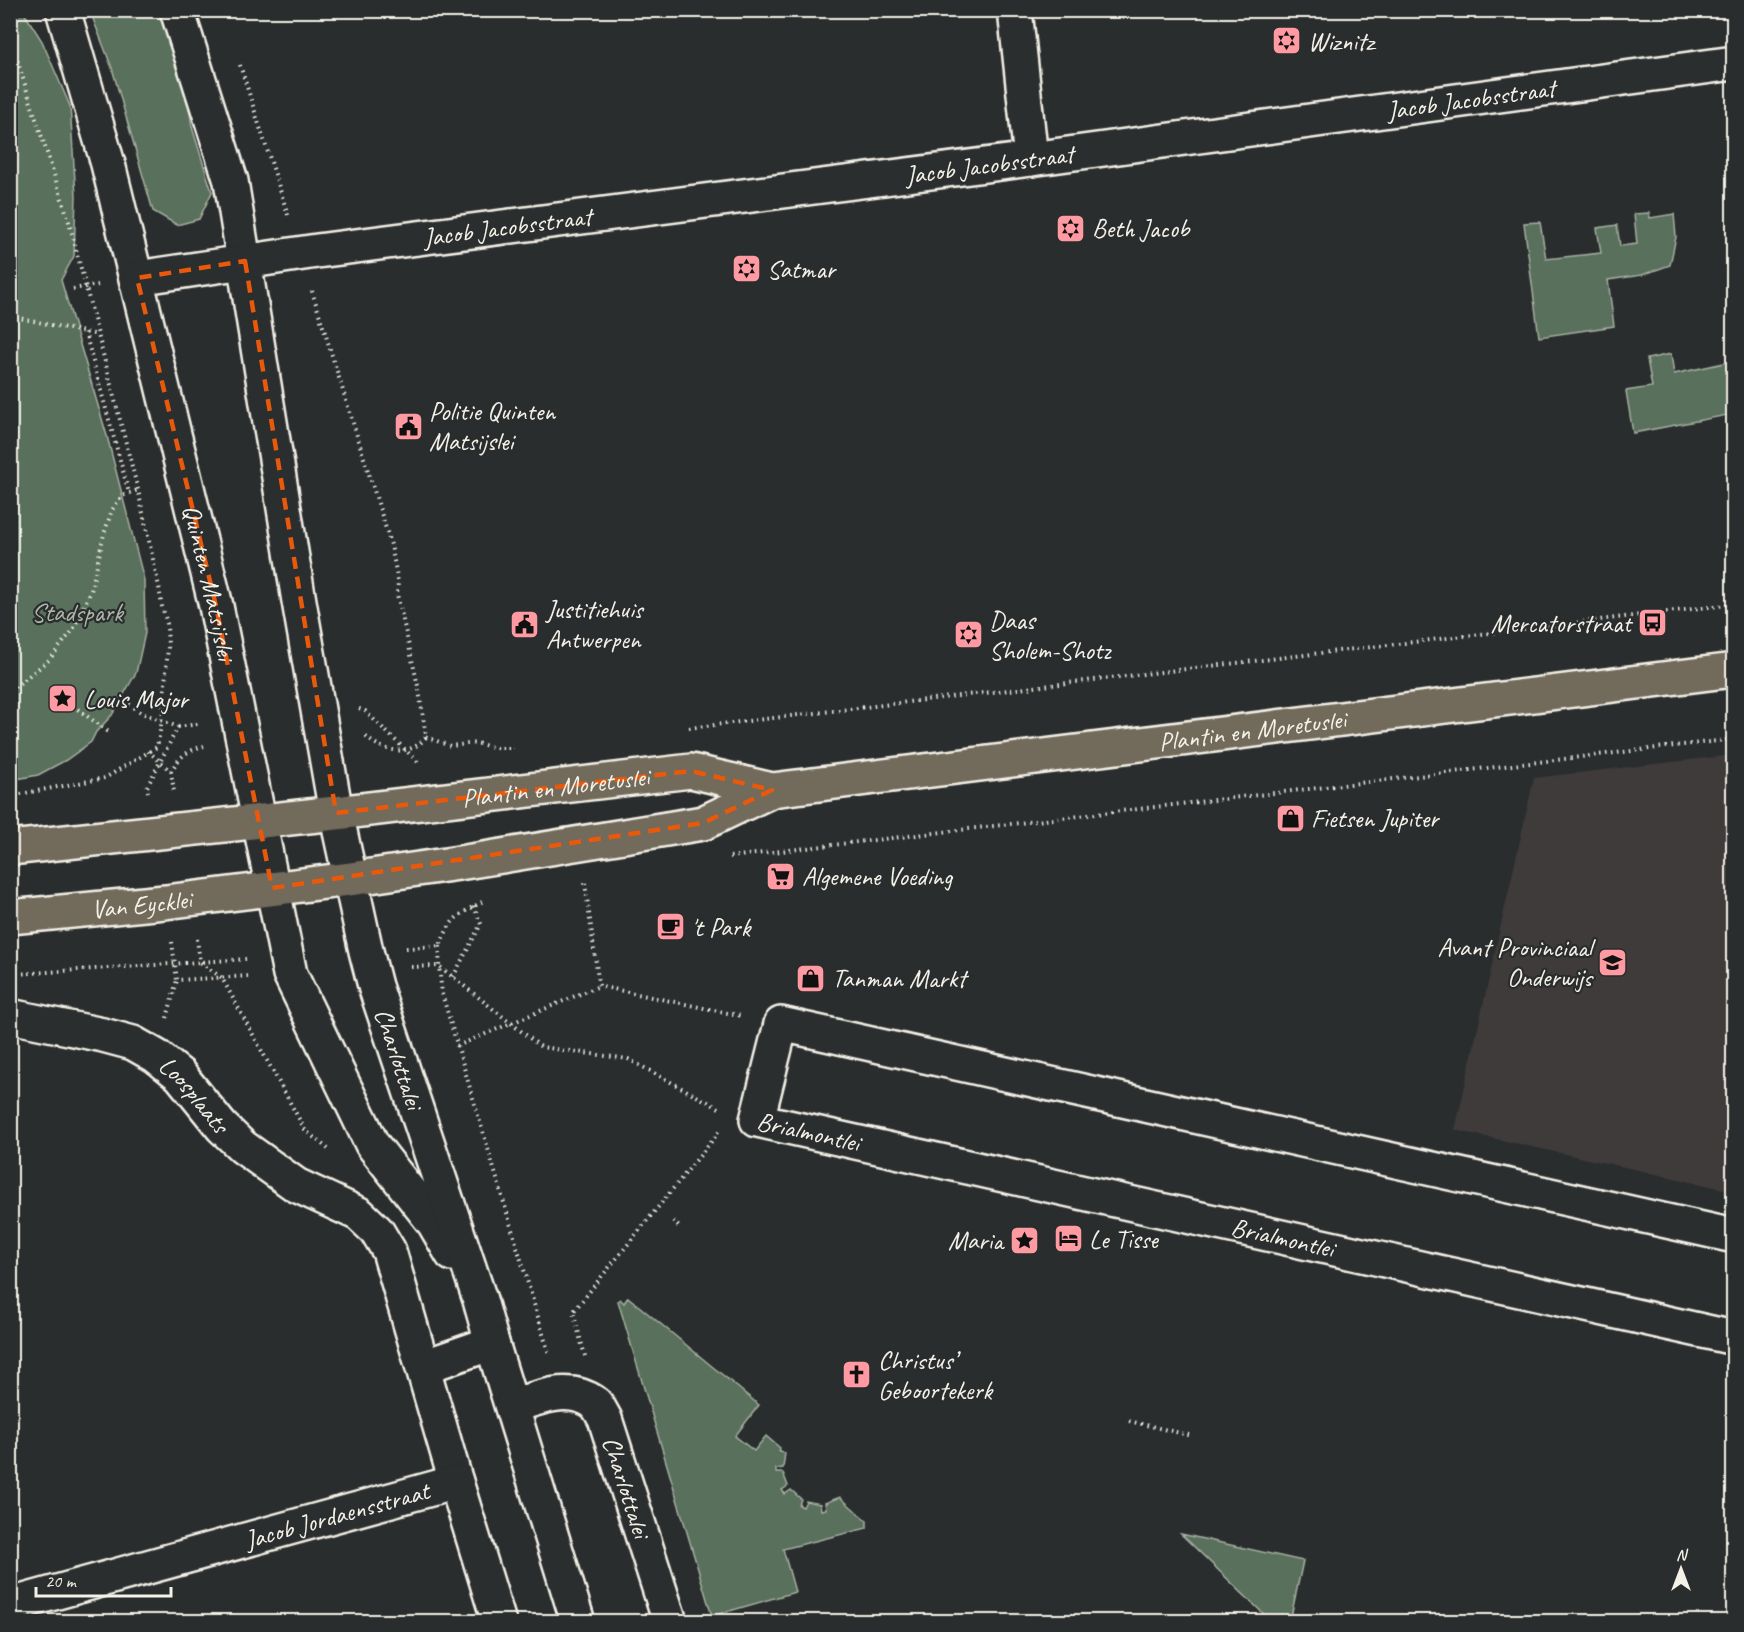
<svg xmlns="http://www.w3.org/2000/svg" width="1744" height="1632" font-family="Caveat,sans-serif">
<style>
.built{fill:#3f3b3b}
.green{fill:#59705b;stroke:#a6b0a2;stroke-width:1.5}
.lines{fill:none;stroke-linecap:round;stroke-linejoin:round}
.minor-casing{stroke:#f4f1e8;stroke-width:38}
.major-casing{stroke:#f4f1e8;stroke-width:38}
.path{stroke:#f4f1e8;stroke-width:4;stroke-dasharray:1.5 4.5;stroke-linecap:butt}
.minor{stroke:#2a2d2e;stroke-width:33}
.major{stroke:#726b5a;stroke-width:33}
.marked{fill:none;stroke:#e8590c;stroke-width:4.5;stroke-dasharray:12 8;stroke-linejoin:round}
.labels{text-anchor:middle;stroke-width:4.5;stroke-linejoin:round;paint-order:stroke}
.poi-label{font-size:26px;fill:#f4f1e8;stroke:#2a2d2e;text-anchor:start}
.street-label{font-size:26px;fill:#f4f1e8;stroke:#2a2d2e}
.park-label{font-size:26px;fill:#aeb7a9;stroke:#2a2d2e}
</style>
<rect width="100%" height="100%" fill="#2a2d2e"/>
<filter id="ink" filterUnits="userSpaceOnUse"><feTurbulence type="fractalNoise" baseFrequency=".0167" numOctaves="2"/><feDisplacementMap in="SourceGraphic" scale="12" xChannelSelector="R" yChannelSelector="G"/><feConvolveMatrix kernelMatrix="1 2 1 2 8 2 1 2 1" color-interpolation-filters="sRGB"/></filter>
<g filter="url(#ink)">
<path class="built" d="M 1733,755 L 1733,1191 L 1455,1130 L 1534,778 Z"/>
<path class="green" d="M 10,11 L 23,11 L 42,41 L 70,106 L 76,196 L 74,256 L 61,280 L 107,436 L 144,580 L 145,633 L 136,673 L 112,715 L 96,732 L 91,742 L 66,760 L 38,775 L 11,780 Z
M 90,11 L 178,11 L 183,67 L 192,127 L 212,192 L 199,219 L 177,225 L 153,211 L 112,68 Z
M 1649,213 L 1650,218 L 1674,214 L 1676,237 L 1670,265 L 1642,275 L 1608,280 L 1614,326 L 1539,337 L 1524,223 L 1540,222 L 1546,259 L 1601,253 L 1597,228 L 1617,225 L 1620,246 L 1637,244 L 1634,214 Z
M 1671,354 L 1674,374 L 1733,361 L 1733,414 L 1633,433 L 1626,391 L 1652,387 L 1647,359 Z
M 628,1297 L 759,1405 L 735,1436 L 754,1451 L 766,1436 L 780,1448 L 779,1451 L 785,1453 L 783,1468 L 776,1469 L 776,1473 L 783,1473 L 788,1486 L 782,1490 L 785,1494 L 791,1490 L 801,1499 L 799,1505 L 803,1507 L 806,1501 L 820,1504 L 821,1510 L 826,1509 L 825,1503 L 840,1497 L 867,1521 L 867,1528 L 783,1549 L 795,1592 L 712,1616 L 618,1301 L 620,1299 L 624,1303 Z
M 1181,1534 L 1303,1561 L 1290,1621 L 1271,1621 Z"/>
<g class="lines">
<defs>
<g id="minor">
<path id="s1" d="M 63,10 L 108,164 L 216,606 L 290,974 L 372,1144 L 434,1223 L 452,1254"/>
<path id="s2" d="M 177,10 L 231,181 L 299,601 L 336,813 L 366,951 L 375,986 L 480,1300 L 492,1343 L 578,1622"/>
<path d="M 1015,10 L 1031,159"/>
<path id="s3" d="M 137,278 L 317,251 L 1031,159 L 1734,63"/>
<path id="s4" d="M 10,1016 L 103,1035 L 133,1043 L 156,1056 L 180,1075 L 222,1127 L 243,1147 L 296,1185 L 359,1214 L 377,1231 L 389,1251 L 456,1482 L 499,1622"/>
<path id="s5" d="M 1734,1236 L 781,1024 L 757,1120 L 1734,1338"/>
<path d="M 423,1367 L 492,1343"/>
<path id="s6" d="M 512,1406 C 539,1398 569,1384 595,1403 C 599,1407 602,1414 605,1419 L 670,1622"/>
<path id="s7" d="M 10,1605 L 456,1482"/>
</g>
<g id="major">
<path id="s8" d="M 10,848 L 336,813 L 691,771 L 772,790"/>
<path id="s9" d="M 10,917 L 165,902 L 350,879 L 459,863 L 703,823 L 772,790 L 1734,670"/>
</g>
</defs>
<use href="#minor" class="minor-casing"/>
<use href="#major" class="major-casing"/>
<path class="path" d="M 10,38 L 68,218 L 138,490 L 159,587 L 162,606 L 167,624 L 168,647 L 162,721 L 157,747 L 105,778 L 10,796
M 240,65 L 288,215
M 73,289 L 98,285
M 312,291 L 391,545 L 398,582 L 397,594 L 419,690 L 426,737 C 410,758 381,752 364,735
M 10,316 L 98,335
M 85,332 L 129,493
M 10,691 L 49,660 L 73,630 L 91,591 L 104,534 L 112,510 L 122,496 L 138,490
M 68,702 L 110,733
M 129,704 L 142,713 L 178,727 L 147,787 L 148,792
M 359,709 L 365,711 L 418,762
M 178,727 L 198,724
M 689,728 L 1734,604
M 426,737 L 450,746 L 476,743 L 496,748 L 514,748
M 148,751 L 171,771 C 181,755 187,751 204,746
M 171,771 L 174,792
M 730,857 L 1734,739
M 585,883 L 599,986 L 742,1016
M 197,939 L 200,962 L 222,978 L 305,1130 L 328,1149
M 172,942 L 177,980 L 251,976
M 440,946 L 439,966 L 442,994 L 549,1354
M 406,948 L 440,946 C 451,918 456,916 482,902
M 411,967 L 439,966 L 541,1047 L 628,1059 L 719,1108
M 17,974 L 246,959
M 453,977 L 481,924 L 473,904
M 167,1018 L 177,980
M 457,1046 L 599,986
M 673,1221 L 679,1227
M 585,1356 L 573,1312 L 719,1132
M 1129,1421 L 1193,1436"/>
<use href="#minor" class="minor"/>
<use href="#major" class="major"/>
</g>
</g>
<path class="marked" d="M 245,261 L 336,813 L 691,771 L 772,790 L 703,823 L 272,888 L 216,606 L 137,278 Z"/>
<defs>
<symbol id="synagogue-square" viewBox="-11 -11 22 22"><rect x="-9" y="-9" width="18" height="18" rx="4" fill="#ff9aa2" stroke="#2a2d2e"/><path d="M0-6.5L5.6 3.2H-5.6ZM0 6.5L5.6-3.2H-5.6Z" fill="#111"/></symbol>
<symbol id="civic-square" viewBox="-11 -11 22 22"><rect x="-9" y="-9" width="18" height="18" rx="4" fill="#ff9aa2" stroke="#2a2d2e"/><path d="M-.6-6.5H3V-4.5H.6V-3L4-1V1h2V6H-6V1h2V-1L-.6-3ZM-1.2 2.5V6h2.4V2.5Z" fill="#111"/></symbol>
<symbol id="bus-square" viewBox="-11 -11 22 22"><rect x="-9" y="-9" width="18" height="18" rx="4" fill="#ff9aa2" stroke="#2a2d2e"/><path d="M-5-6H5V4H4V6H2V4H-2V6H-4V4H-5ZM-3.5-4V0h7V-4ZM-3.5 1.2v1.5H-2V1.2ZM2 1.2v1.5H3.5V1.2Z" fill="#111"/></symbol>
<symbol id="sight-square" viewBox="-11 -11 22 22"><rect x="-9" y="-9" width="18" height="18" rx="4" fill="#ff9aa2" stroke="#2a2d2e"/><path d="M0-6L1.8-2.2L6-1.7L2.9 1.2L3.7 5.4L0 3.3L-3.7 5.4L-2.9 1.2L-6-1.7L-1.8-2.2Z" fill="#111"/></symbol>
<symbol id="shop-square" viewBox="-11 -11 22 22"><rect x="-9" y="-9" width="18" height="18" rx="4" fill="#ff9aa2" stroke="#2a2d2e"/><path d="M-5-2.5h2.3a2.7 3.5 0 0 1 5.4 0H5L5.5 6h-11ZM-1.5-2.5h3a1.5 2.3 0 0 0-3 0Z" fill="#111"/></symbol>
<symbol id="supermarket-square" viewBox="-11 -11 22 22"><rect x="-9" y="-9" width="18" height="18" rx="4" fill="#ff9aa2" stroke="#2a2d2e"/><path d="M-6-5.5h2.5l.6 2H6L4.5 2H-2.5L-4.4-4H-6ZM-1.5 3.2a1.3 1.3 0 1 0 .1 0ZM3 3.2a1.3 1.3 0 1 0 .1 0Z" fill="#111"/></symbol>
<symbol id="cafe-square" viewBox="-11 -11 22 22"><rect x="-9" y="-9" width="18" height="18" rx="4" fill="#ff9aa2" stroke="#2a2d2e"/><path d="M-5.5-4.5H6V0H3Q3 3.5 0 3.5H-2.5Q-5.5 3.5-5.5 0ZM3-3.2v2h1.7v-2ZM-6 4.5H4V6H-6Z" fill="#111"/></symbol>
<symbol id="school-square" viewBox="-11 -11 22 22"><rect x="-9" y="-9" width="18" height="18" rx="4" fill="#ff9aa2" stroke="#2a2d2e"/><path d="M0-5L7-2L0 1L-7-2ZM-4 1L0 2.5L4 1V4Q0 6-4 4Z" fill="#111"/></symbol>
<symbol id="hotel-square" viewBox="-11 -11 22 22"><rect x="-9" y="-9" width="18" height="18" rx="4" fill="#ff9aa2" stroke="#2a2d2e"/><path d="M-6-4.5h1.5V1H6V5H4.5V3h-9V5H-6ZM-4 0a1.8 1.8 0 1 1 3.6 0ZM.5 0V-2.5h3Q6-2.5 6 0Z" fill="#111"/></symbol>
<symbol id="church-square" viewBox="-11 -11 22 22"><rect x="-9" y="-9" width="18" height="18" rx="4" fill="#ff9aa2" stroke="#2a2d2e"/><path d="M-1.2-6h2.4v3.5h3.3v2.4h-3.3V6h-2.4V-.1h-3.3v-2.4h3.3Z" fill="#111"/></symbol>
</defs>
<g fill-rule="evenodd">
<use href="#synagogue-square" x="1270" y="24" width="33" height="33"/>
<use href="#synagogue-square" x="1054" y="212" width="33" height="33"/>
<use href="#synagogue-square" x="730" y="252" width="33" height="33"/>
<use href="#civic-square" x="392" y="410" width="33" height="33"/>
<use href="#bus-square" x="1636" y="606" width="33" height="33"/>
<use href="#civic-square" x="508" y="608" width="33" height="33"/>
<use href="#synagogue-square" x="952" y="618" width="33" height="33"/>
<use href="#sight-square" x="46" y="682" width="33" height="33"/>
<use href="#shop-square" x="1274" y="802" width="33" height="33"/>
<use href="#supermarket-square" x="764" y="860" width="33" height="33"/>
<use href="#cafe-square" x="654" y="910" width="33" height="33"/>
<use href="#school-square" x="1596" y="946" width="33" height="33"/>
<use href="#shop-square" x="794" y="962" width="33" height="33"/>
<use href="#hotel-square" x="1052" y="1222" width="33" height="33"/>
<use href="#sight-square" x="1008" y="1224" width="33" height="33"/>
<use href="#church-square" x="840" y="1358" width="33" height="33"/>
</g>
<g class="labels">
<g class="poi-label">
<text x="1308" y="50">Wiznitz</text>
<text x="1092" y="237">Beth Jacob</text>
<text x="767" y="278">Satmar</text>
<text x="429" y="420">Politie Quinten<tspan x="429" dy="30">Matsijslei</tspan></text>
<text x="546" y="618">Justitiehuis<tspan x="546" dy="30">Antwerpen</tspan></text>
<text x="989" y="629">Daas<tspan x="989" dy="30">Sholem-Shotz</tspan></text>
<text x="1631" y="632" text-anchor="end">Mercatorstraat</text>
<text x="84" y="708">Louis Major</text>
<text x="1311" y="827">Fietsen Jupiter</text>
<text x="802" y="885">Algemene Voeding</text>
<text x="691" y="936">'t Park</text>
<text x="1592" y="956" text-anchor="end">Avant Provinciaal<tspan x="1592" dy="30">Onderwijs</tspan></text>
<text x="832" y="987">Tanman Markt</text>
<text x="1089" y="1248">Le Tisse</text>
<text x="1003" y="1249" text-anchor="end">Maria</text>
<text x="878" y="1369">Christus’<tspan x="878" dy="30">Geboortekerk</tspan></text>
</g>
<g class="street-label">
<text dy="9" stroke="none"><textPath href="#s3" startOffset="1346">Jacob Jacobsstraat</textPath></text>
<text dy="9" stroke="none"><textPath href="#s3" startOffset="860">Jacob Jacobsstraat</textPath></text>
<text dy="9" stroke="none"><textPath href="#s3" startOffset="374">Jacob Jacobsstraat</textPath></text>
<text dy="9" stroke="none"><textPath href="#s1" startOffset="591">Quinten Matsijslei</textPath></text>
<text dy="9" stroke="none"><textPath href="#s9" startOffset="1260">Plantin en Moretuslei</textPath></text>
<text dy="9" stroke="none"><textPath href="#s8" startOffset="549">Plantin en Moretuslei</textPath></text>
<text dy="9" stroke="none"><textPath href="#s9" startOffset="132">Van Eycklei</textPath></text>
<text dy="9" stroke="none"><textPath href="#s2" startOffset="1074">Charlottalei</textPath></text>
<text dy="9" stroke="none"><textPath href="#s4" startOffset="207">Loosplaats</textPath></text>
<text dy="9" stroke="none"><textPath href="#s5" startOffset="1128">Brialmontlei</textPath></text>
<text dy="9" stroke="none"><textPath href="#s5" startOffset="1614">Brialmontlei</textPath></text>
<text dy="9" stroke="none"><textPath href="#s6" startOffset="177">Charlottalei</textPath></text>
<text dy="9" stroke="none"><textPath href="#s7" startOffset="339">Jacob Jordaensstraat</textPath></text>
</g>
<g class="park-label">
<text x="77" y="621">Stadspark</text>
</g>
</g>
<rect width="1744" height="1632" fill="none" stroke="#2a2d2e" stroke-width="36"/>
<rect x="18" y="18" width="1708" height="1596" fill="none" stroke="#f4f1e8" stroke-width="2" filter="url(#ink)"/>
<g transform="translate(1681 1569)" stroke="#2a2d2e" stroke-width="4.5" paint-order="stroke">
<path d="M0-4.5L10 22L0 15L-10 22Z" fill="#f4f1e8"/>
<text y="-9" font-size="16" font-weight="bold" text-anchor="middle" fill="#f4f1e8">N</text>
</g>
<path d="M36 1587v9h135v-9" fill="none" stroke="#f4f1e8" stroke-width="3"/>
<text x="45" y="1587" font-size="18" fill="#f4f1e8" stroke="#2a2d2e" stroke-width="4.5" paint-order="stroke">20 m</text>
</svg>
